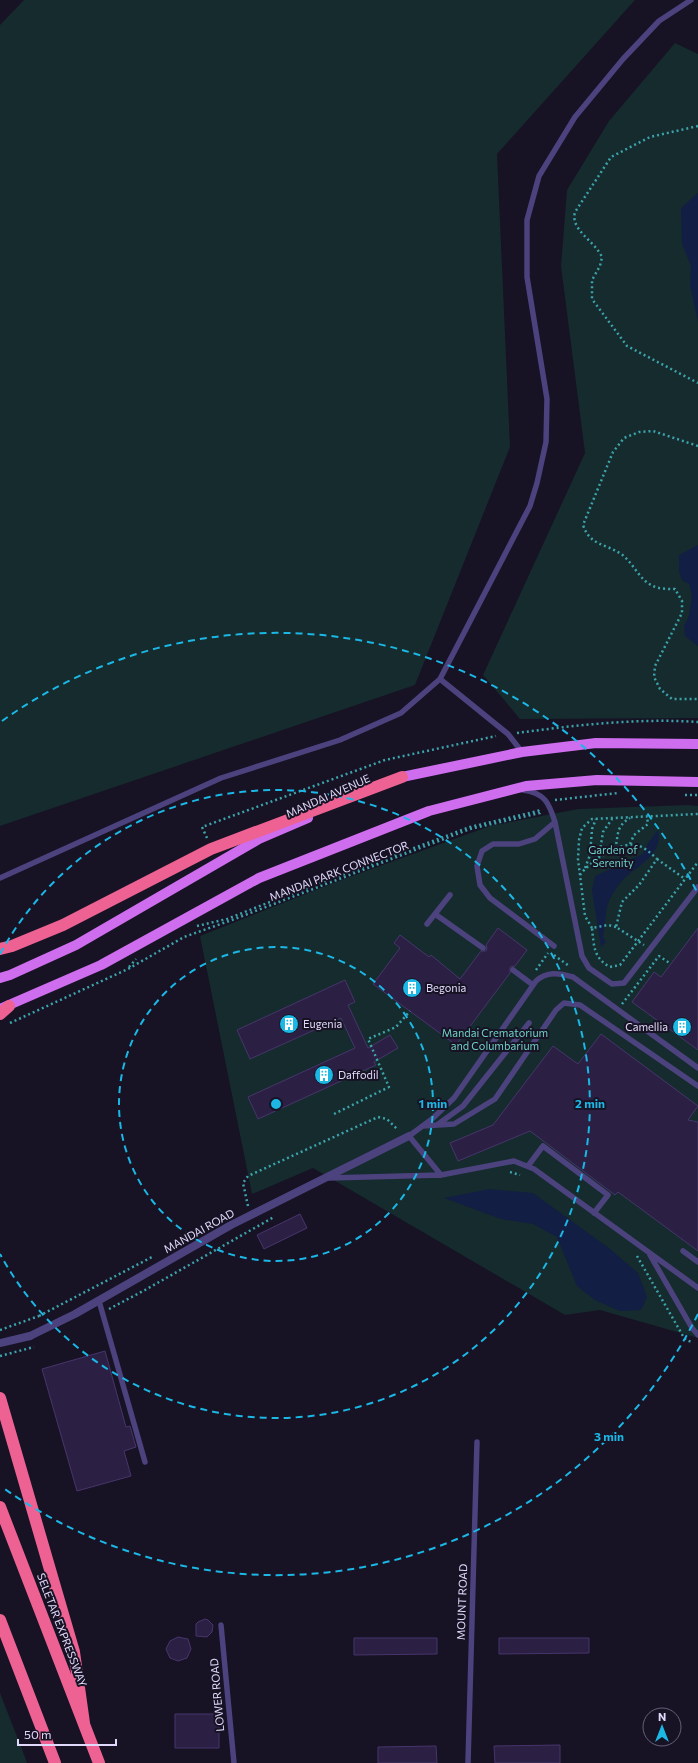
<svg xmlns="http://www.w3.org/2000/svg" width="698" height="1763" font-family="Commissioner,sans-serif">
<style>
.green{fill:#152b2e}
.water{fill:#121e43}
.building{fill:#2b2043;stroke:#47356c}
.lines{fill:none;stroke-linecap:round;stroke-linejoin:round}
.path{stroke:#3da3ab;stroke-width:2.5;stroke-dasharray:2 3;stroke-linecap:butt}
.lane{stroke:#4c427e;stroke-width:5.5}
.street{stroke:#4c427e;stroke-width:8}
.primary{stroke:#ce6dee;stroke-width:10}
.highway{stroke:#ed6293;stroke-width:12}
.path-bridge{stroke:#3da3ab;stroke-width:2.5;stroke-dasharray:2 3;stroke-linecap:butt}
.street-bridge{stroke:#4c427e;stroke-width:8}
.ring{fill:none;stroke:#1bb7e5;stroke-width:2;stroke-dasharray:7 5}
.labels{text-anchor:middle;stroke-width:4;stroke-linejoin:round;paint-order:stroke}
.street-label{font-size:11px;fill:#e1d9fb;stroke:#171224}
.park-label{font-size:11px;fill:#6dd3c6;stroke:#171224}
.poi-label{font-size:11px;fill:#e1d9fb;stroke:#171224;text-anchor:start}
.centre{fill:#1bb7e5;stroke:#171224;stroke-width:2}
.ring-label{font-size:12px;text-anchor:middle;font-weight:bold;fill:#1bb7e5;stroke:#171224;stroke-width:4;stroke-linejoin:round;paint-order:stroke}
</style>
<rect width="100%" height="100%" fill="#171224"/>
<path class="green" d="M 24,0 L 635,0 L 497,154 L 510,447 L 415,685 L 0,826 L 0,25 Z
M 675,43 L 698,54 L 698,718 L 520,719 L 483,675 L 585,453 L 561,266 L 567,190 L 609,121 Z
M 688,805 L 698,806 L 698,1338 L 600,1310 L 565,1315 L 313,1168 L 252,1194 L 200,936 L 333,883 L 490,826 L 578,809 Z
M 0,1693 L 25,1757 L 27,1763 L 0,1763 Z"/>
<path class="water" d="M 698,193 L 698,322 L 690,285 L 691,266 L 682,244 L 681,208 Z
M 698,545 L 698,646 L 685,636 L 684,626 L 689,616 L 692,595 L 689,584 L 682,580 L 679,572 L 679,555 Z
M 658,830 C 664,856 634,867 621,882 C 617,886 615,891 612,895 C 604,907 606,923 603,937 L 606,942 L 601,947 L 592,890 L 595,876 L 643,854 L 648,843 Z
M 489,1189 L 533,1193 L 610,1249 L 638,1273 L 647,1297 L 641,1310 L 620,1311 L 595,1300 L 577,1286 L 557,1237 L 533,1224 L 501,1219 L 444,1198 Z"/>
<path class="building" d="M 498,928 L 527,950 L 515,966 L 510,967 L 510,973 L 456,1045 L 373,984 L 400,948 L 394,943 L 400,935 L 429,957 L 431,955 L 460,979 L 481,951 L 486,951 L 487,948 L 486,945 Z
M 698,928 L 698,1050 L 632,1002 L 654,972 L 661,977 Z
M 345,980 L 355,1002 L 348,1005 L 368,1048 L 390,1035 L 398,1048 L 374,1062 L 376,1065 L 258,1119 L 248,1097 L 355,1048 L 341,1018 L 250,1059 L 237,1030 Z
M 601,1034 L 698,1106 L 688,1120 L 698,1122 L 698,1251 L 618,1192 L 615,1195 L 530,1131 L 458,1161 L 450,1143 L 493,1125 L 553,1046 L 578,1064 Z
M 300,1214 L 307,1228 L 264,1249 L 257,1235 Z
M 105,1351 L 126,1427 L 130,1426 L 136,1447 L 124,1451 L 131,1476 L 77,1491 L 42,1369 Z
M 205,1619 L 208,1620 L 213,1625 L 212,1632 L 207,1637 L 196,1636 L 196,1624 L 198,1622 Z
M 178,1637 L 188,1639 L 191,1649 L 187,1658 L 178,1661 L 170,1658 L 166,1649 L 170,1641 Z
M 354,1638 L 437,1638 L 437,1654 L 354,1655 Z
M 499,1638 L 589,1638 L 589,1653 L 499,1654 Z
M 175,1714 L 219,1714 L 219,1748 L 175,1748 Z
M 560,1745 L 560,1763 L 495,1763 L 494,1746 Z
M 436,1746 L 437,1763 L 378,1763 L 378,1747 Z"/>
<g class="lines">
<path class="path" d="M 698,126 L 650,137 L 611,157 L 575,212 C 570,230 594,240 602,257 L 600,266 L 592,280 L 592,299 L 627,346 L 698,383
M 698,446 L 653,431 L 639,432 L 624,438 L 613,452 L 583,525 C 590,546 605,543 621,554 C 633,562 639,580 653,586 C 659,589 668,589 675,589 L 682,601 L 682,613 L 655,666 L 654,677 L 660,689 L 672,699 L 698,699
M 517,733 C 576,725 639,718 698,722
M 685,795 L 698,795
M 555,800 L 618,793
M 207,838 L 202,827 L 385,760 L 496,736
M 630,844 L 634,835 L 648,824 L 647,817
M 615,849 C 619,835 615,827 630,818
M 599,857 L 603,832 L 612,819
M 585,868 L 590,855 L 592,829 L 596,819
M 580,875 C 589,862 620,841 637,845 C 644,847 652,854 657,859 L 639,885 L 622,902 L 616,927 L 644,945
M 197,926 L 227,919 L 270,902 L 470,827 L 538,811 L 541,808
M 616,927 L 608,925 L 592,928 C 594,945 593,958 610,967 L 620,965 L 698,862
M 592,928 L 585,916 L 578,859 L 579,840 L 582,828 L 592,819 L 698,814
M 554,955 L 569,966
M 129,967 L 136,959
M 536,970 L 548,953
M 622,1004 L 659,956 L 671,964
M 10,1023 L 128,969 L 184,937 L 232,920 L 470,829 L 540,813 L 542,811
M 334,1114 L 389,1087 L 368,1039 L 396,1027 L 410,1011
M 510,1172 L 520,1175
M 248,1206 L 243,1183 L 248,1176 L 378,1117 L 387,1119 L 398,1130
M 637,1256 L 683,1336 L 686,1340 L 692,1342
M 109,1309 L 145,1290 L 274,1217
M 39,1316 L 152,1257"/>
<path class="lane" d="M 440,679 L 508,734 L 522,752
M 523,790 C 545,793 549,803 555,822 L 582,956 L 589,968 L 612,984 L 624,983 L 698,887
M 0,878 L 221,778 L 340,740 L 401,713 L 440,679 L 530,506 L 537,483 L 546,442 L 547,399 L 527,277 L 527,220 L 539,176 L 575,117 L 623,59 L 659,21 L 691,0
M 435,914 L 483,948
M 427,924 L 450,895
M 554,946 L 490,898 L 480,885 L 477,866 L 482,851 L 493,844 L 519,844 L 535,839 L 555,822
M 513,970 L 533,985
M 437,1125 L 463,1106 L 529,1023
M 423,1126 L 454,1124 L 495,1099 L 556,1010 L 564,1003 L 580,1005 L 698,1086
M 528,1166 L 543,1146 L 608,1195 L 594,1213
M 441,1175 L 409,1136 L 432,1119 L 454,1098 L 536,981 C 547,971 559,973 573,977 L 698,1068
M 329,1178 L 441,1175 L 514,1161 L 534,1169 L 698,1288
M 683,1251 L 698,1262
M 650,1255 L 692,1328 L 698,1335
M 99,1301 L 145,1462
M 221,1625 L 234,1763
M 468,1763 L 477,1442"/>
<path class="street" d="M 30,1336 L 75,1314 L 231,1225 L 409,1136"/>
<path class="primary" d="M 395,780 L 402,777 L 522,752 L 596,743 L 698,744
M 0,978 L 10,975 L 76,945 L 259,839 L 308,818
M 2,1008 L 101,965 L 259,878 L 429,811 L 526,786 L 597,780 L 698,782"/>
<path class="highway" d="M 0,949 L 12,946 L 63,925 L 211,849 L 402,777
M 0,1014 L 9,1006
M 0,1398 L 74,1652 L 84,1723
M 0,1507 L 99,1763
M 0,1620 L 55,1763"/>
<path class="path-bridge" d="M 657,859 L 685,879
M 0,1330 L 39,1316
M 0,1356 L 34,1347"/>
<path class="street-bridge" d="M 0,1343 L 30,1336"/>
</g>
<g class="ring">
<circle cx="276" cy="1104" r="157"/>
<path d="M0 954A314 314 0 1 1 0 1254"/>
<path d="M698 1314A471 471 0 0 1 2 1487M2 721A471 471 0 0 1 698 894"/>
</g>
<defs>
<symbol id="building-disc" viewBox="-11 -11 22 22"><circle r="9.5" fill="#1bb7e5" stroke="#171224"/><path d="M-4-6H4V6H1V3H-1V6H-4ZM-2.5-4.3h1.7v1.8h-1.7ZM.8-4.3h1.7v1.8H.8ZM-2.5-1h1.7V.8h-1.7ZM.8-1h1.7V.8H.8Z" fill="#fff"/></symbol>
</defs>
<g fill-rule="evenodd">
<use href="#building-disc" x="401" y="977" width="22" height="22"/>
<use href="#building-disc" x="278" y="1013" width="22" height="22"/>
<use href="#building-disc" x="671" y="1016" width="22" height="22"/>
<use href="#building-disc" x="313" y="1064" width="22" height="22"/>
</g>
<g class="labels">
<g class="street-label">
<text transform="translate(328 796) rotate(-24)" y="4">MANDAI AVENUE</text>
<text transform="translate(339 871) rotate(-21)" y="4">MANDAI PARK CONNECTOR</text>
<text transform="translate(199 1231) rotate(-29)" y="4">MANDAI ROAD</text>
<text transform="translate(462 1602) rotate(-88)" y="4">MOUNT ROAD</text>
<text transform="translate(62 1630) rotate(69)" y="4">SELETAR EXPRESSWAY</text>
<text transform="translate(217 1695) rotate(-95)" y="4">LOWER ROAD</text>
</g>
<g class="park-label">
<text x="613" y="854">Garden of<tspan x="613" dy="13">Serenity</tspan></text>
<text x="495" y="1037">Mandai Crematorium<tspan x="495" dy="13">and Columbarium</tspan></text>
</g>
<g class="poi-label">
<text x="426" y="992">Begonia</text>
<text x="303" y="1028">Eugenia</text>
<text x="668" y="1031" text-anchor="end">Camellia</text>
<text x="338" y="1079">Daffodil</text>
</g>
</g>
<circle cx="276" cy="1104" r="6" class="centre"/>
<g class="ring-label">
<text x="433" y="1108">1 min</text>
<text x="590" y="1108">2 min</text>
<text x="609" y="1441">3 min</text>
</g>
<g transform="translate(662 1727)"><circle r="19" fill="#171224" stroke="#68627a"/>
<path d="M0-3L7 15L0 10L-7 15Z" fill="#1bb7e5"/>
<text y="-6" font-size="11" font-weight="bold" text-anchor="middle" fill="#e1d9fb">N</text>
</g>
<path d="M18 1739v6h98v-6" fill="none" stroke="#e1d9fb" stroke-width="2"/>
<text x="24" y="1739" font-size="12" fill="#e1d9fb" stroke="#171224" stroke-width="3" paint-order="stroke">50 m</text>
</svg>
